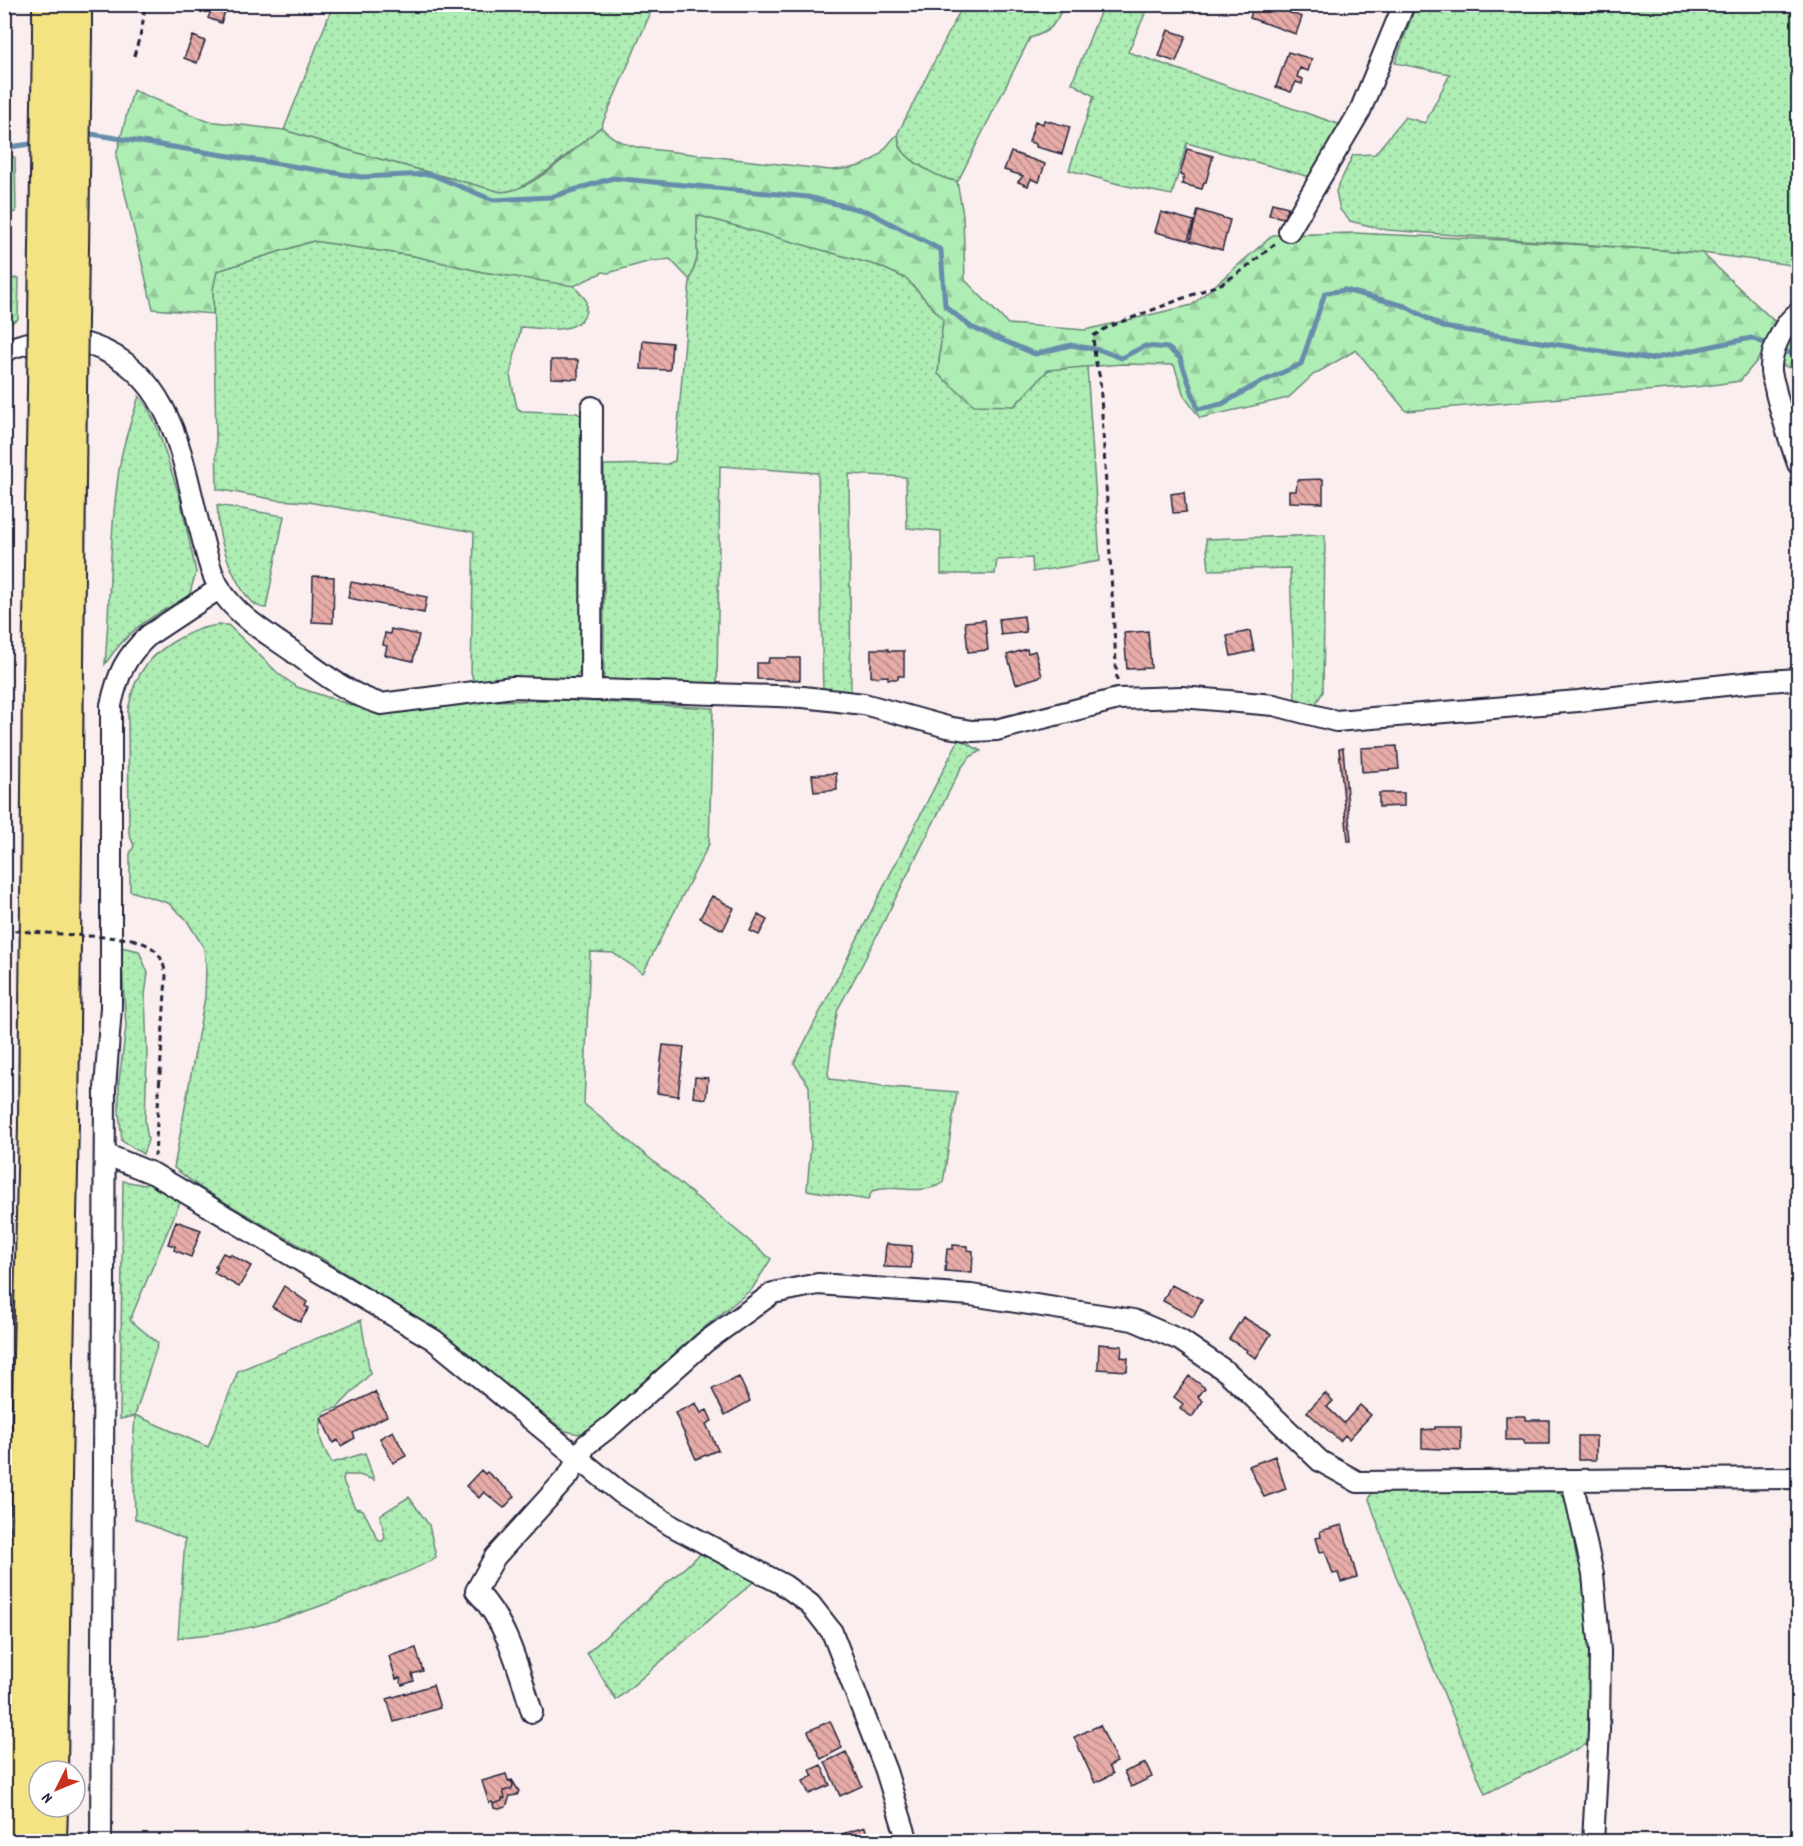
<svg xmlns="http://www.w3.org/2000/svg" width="1803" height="1846" font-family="Dekko,sans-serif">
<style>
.grass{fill:url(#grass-dots);stroke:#688878;stroke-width:1.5}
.forest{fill:url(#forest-firs);stroke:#688878;stroke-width:1.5}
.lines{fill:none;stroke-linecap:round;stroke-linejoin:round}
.stream{stroke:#678dab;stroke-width:5}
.building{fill:url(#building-back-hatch);stroke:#22223b;stroke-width:1.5}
.minor-casing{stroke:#22223b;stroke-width:24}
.highway-casing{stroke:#22223b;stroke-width:34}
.path{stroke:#22223b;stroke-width:3;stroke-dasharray:6 4.5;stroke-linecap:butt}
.minor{stroke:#fff;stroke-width:20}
.highway{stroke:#f4e382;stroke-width:30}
.highway-bridge-casing{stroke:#22223b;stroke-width:34;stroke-linecap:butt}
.path-bridge{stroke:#22223b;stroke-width:3;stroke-dasharray:6 4.5;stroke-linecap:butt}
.highway-bridge{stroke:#f4e382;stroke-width:30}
</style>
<defs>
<pattern id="grass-dots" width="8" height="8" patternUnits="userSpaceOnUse" patternTransform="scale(1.5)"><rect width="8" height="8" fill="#aeedb4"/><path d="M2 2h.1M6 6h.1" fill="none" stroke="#95cb9c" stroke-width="1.8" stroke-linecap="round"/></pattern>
<pattern id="forest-firs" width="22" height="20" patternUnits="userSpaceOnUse" patternTransform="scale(1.5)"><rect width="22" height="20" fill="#aeedb4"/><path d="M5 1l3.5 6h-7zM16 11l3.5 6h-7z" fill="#95cb9c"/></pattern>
<pattern id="building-back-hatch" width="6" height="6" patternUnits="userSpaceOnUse" patternTransform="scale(1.5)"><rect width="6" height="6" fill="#e7aca8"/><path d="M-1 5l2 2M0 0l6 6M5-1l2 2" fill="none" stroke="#bb8c8a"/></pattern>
</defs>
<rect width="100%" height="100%" fill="#faeeee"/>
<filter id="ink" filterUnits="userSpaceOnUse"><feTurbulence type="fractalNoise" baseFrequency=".0167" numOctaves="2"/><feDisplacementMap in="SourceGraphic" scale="12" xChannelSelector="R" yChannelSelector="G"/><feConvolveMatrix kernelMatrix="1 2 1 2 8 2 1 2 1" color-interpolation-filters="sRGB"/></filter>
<g filter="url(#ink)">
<path class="grass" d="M 333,5 L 654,5 L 601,127 L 547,171 L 513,192 L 501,192 L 361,154 L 284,130 Z
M 963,5 L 1064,5 C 1054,25 1053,31 1030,38 L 958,181 C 941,180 903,160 899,143 C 898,139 899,136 898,133 Z
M 1103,5 L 1149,5 L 1128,52 L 1344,126 L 1314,178 L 1187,143 L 1172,195 L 1122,185 L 1069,170 L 1094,96 L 1072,83 Z
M 1416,5 L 1798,5 L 1798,266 L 1702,253 L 1387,230 L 1350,221 L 1340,210 L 1336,191 L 1353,155 L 1375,154 L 1405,117 L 1425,123 L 1450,74 L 1395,63 Z
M 697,215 L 879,266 L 907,279 L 943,319 L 938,374 L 1014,406 L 1048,370 L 1087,366 L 1100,561 L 1033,572 L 1032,558 L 997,560 L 995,574 L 941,574 L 941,531 L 907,528 L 906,477 L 849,474 L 851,694 L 823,693 L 818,473 L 720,466 L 717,686 L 613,682 L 604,679 L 604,465 L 667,464 L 675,461 L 690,280 L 697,258 Z
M 313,241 L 414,256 L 483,272 L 573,285 L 586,300 C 586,304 587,310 585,314 C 576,336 539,328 521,327 L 510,375 L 517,408 L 522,411 L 577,413 L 583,417 L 583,665 L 575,680 L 536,678 L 474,683 L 471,672 L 474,532 L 308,502 L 277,500 L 217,489 L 213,289 L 217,271 Z
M 19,278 L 18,319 L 5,326 L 5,279 Z
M 139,396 L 148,408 L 157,427 L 180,498 L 196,572 L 189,596 C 151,617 131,626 105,664 C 111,595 109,526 121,458 C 125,437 133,416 139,396 Z
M 217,505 L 284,516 L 266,608 C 243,609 221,548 219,528 C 218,521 218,513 217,505 Z
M 1325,535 L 1323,692 L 1314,706 L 1295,700 L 1290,568 L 1209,570 L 1206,539 Z
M 218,625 L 228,625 L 279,674 L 297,687 L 357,707 L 392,712 L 488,701 L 561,700 L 713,708 L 709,844 L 643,973 L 613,953 L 590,952 L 584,1104 L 771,1259 L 752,1289 L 695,1335 L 592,1428 L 579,1434 L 565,1431 L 437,1331 L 321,1258 L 204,1190 L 174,1168 L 205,997 L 206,967 L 204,948 L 186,919 L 168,903 L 130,891 L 130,854 L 134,846 L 129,833 L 128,710 C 131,699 132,688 138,678 C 152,650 188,629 218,625 Z
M 959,739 L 981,751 L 970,757 L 961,768 L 863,963 L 838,1009 L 833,1032 L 828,1074 L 830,1079 L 892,1087 L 957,1092 L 943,1183 C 918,1197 897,1183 872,1191 L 868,1200 L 807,1190 L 811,1143 L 809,1086 L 794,1063 Z
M 121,947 L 139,951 L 148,973 L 145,995 L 147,1054 L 145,1121 L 148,1140 L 143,1154 L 122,1141 L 119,1111 L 119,1081 L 126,1027 Z
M 123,1181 L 145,1185 L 149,1182 L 167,1192 L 180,1202 L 130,1320 L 158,1343 L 135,1415 L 208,1447 L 238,1371 L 361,1320 L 370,1374 L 337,1408 L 325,1411 C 315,1434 321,1444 332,1463 L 365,1453 L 374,1480 L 359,1475 L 344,1475 L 343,1481 L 355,1508 L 363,1510 L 379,1541 L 383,1541 L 385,1537 L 380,1515 L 409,1497 L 429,1525 L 436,1557 C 419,1569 396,1576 377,1584 C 332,1602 285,1621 237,1630 C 218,1634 198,1635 178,1638 L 185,1539 L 135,1519 L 133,1446 L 135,1416 L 120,1419 Z
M 1546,1489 L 1560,1493 L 1569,1504 L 1580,1537 L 1574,1543 L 1577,1561 L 1586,1568 L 1595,1740 L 1485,1794 L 1397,1579 L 1369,1499 L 1374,1490 Z
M 705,1550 L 758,1578 L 616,1700 L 587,1653 Z"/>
<path class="forest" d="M 133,90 L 207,121 L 284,130 L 361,154 L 501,192 C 534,191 575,148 601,127 C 613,140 624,144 641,148 L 830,170 C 848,169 865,168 879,155 C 886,148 891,140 898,134 C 899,137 898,141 899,144 C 904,160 941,180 957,181 L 963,215 L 965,280 L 1008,324 L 1085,330 L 1192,305 L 1273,235 L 1354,233 L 1525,241 L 1702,253 L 1773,320 L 1798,328 L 1798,371 L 1760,357 L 1740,381 L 1705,386 L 1406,411 L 1356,350 L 1313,375 L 1288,398 L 1200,418 L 1184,396 L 1174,365 L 1122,364 L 1048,370 L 1014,406 L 974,405 L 938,374 L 943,319 L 907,279 L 879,266 L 697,215 L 697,258 L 690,280 L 670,259 L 647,262 L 608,273 L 603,272 L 574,286 L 483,272 L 414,256 L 313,241 L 217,271 L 213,289 L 213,314 L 153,309 L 116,156 Z
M 4,152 L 15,158 L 16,212 L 5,213 Z"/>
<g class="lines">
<path class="stream" d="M 84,135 L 91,134 L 361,177 L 430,174 L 493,200 L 551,197 L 613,178 L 808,197 L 869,212 L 941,250 L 945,306 L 971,327 L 1035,354 L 1071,345 L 1100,350 L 1121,358 L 1145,346 L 1168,348 L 1180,358 L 1198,409 L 1222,404 L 1259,383 L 1301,364 L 1325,293 L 1345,290 L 1405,306 L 1443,327 L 1651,359 L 1751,338 L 1798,356
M 4,148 L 36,143"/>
</g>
<path class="building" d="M 214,4 L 228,4 L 221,23 L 208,18 Z
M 1254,4 L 1287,4 L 1285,11 L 1302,17 L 1296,34 L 1250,18 Z
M 1168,30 L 1186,36 L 1176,62 L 1159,56 Z
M 193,36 L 205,41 L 197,63 L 184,58 Z
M 1288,52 L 1312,59 L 1308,71 L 1300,68 L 1297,77 L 1303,79 L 1302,84 L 1296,82 L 1291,92 L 1276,87 Z
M 1044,120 L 1070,127 L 1062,154 L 1036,147 L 1036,144 L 1029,142 L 1035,121 L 1043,124 Z
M 1187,149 L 1213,156 L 1206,182 L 1204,182 L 1202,189 L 1182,184 L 1184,176 L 1180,175 Z
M 1011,152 L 1045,164 L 1039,182 L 1031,179 L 1028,186 L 1018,182 L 1023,176 L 1004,170 Z
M 1272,203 L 1288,207 L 1284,218 L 1269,215 Z
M 1198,210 L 1230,220 L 1222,250 L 1190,241 Z
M 1161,212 L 1194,221 L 1188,240 L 1155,232 Z
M 643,340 L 672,343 L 670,370 L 641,369 Z
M 551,360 L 578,360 L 578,379 L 551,378 Z
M 1323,479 L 1323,503 L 1289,502 L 1289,491 L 1296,491 L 1297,480 Z
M 1184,492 L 1186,512 L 1173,513 L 1171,494 Z
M 313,576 L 334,577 L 333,623 L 312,622 Z
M 351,582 L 427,597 L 424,613 L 348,598 Z
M 1024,616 L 1026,632 L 1001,635 L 999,619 Z
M 985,620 L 988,650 L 968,652 L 965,622 Z
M 391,629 L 419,635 L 413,661 L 385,655 L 387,646 L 383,645 L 385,633 L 390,634 Z
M 1148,631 L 1151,668 L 1127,669 L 1124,633 Z
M 1250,631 L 1254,651 L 1231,656 L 1227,636 Z
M 871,649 L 888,649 L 888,651 L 904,651 L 904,676 L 898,676 L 898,679 L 888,679 L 888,676 L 871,677 Z
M 1027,649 L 1028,653 L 1035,651 L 1042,676 L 1016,684 L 1007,655 Z
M 769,658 L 800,658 L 800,680 L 757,679 L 757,663 L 768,663 Z
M 1397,746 L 1399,769 L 1362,772 L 1361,748 Z
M 1343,748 L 1351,841 L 1348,841 L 1339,749 Z
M 836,773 L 837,790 L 814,792 L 812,775 Z
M 1379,793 L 1404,793 L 1404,806 L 1379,807 Z
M 712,896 L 734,908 L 723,930 L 700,918 Z
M 758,915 L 767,920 L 759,935 L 750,931 Z
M 663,1045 L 684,1047 L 678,1096 L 657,1093 Z
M 695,1077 L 708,1078 L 706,1099 L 693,1097 Z
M 176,1221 L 201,1230 L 191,1257 L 174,1250 L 175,1246 L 168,1244 Z
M 886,1244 L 912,1246 L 911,1268 L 884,1267 Z
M 953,1245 L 967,1246 L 967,1250 L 973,1251 L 972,1273 L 945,1271 L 947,1249 L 953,1249 Z
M 223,1253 L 229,1256 L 230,1254 L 251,1266 L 239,1287 L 214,1273 L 217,1268 L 215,1267 Z
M 1171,1285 L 1202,1299 L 1193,1317 L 1163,1301 Z
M 284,1286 L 307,1302 L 305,1306 L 309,1308 L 300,1322 L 272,1307 Z
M 1243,1317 L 1271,1334 L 1256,1358 L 1246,1352 L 1247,1350 L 1229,1339 Z
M 1099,1344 L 1122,1346 L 1121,1357 L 1128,1358 L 1127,1371 L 1098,1369 Z
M 1189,1376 L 1205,1388 L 1198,1397 L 1203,1401 L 1192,1417 L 1180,1409 L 1183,1404 L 1174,1397 Z
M 739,1377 L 750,1401 L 725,1415 L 712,1389 Z
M 375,1392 L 387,1416 L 353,1433 L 355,1438 L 341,1446 L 338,1440 L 333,1443 L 321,1418 Z
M 1325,1393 L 1333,1401 L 1327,1407 L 1344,1423 L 1360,1405 L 1371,1415 L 1349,1439 L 1345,1435 L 1340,1441 L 1307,1412 Z
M 696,1403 L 701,1413 L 707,1410 L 712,1421 L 706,1424 L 718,1450 L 696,1459 L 675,1413 Z
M 1506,1416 L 1525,1416 L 1525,1420 L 1549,1420 L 1549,1444 L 1524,1444 L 1524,1440 L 1506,1440 Z
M 1435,1427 L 1461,1427 L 1461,1450 L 1422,1448 L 1422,1430 L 1435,1429 Z
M 393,1431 L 406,1456 L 393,1463 L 380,1438 Z
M 1578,1436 L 1596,1436 L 1596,1460 L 1578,1460 Z
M 1275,1456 L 1286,1489 L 1264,1497 L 1249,1466 Z
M 481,1470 L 485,1474 L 487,1472 L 515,1496 L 504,1508 L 484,1492 L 479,1498 L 466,1486 Z
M 1342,1525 L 1357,1577 L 1341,1582 L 1338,1573 L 1333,1574 L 1325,1551 L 1320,1552 L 1316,1538 L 1321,1537 L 1320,1531 Z
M 416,1648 L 423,1671 L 412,1674 L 414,1681 L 402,1685 L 400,1678 L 396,1679 L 389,1656 Z
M 433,1685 L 440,1708 L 394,1722 L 387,1699 Z
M 830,1721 L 842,1748 L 821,1759 L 808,1731 Z
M 1100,1725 L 1117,1762 L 1109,1766 L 1113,1774 L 1095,1783 L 1074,1737 Z
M 846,1752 L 862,1786 L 840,1796 L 825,1762 Z
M 1146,1763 L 1152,1777 L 1131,1787 L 1124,1772 Z
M 821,1765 L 830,1785 L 809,1794 L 803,1781 L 813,1776 L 810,1770 Z
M 506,1774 L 508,1780 L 512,1782 L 513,1786 L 511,1789 L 503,1791 L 505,1798 L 502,1799 L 502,1801 L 493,1804 L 492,1802 L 489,1803 L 482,1781 Z
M 512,1780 L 519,1791 L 517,1795 L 510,1796 L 506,1807 L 499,1809 L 494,1808 L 493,1804 L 502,1801 L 502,1799 L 505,1798 L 503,1791 L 511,1789 L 513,1786 L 512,1782 L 509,1781 Z
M 865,1827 L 869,1842 L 844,1842 L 842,1834 Z"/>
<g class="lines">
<defs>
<path id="minor" d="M 1289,231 L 1360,111 L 1404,4
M 1798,313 C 1784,322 1770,352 1771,370 C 1771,377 1775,385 1776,393 C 1782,417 1790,441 1798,464
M 4,351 C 31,339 65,336 93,346 C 174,374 182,461 201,533 C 206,552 210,572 220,589 C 238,617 265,632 292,651 C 319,671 348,694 381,704 L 513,687 L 803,697 L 864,704 L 947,727 L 972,731 L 996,730 L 1118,699 L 1182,697 L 1274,705 L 1336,721 L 1578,701 L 1753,682 L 1798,679
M 591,690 L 592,407
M 105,1154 L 154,1174 L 434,1340 L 621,1493 L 672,1526 L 784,1585 L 810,1604 L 832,1632 L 886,1771 L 908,1842
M 1572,1481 L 1593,1574 L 1600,1651 L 1599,1731 L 1593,1842
M 532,1712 C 519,1671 508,1623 476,1591 L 495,1557 L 569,1475 L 586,1445 L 612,1425 L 705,1342 L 773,1293 L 818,1284 L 971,1295 L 1133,1320 L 1180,1340 L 1227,1372 L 1320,1461 L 1358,1482 L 1798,1478
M 101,1842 L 105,1089 L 111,1007 L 111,705 C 118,674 125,657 149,635 L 220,588"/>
<path id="highway" d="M 48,34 L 48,4
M 76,35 L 76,4
M 52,1771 L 57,1407 L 63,1122 L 71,391
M 22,1842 L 28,1401 L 34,1124 L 38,682 L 43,390
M 51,1842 L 52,1807"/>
</defs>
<use href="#minor" class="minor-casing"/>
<use href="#highway" class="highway-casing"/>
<path class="path" d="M 134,56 L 142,29 L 145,4
M 1117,681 L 1100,378 L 1095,359 L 1093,336 L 1108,327 L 1223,283 L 1246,268 L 1277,242
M 132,939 C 154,946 162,952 166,976 L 155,1156"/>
<use href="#minor" class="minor"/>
<use href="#highway" class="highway"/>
<defs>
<path id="highway-bridge" d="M 43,390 L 48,34
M 71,391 L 76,35"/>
</defs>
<use href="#highway-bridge" class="highway-bridge-casing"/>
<path class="path-bridge" d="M 4,930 L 132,939"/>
<use href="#highway-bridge" class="highway-bridge"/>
</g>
</g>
<rect width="1803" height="1846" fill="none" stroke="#fff" stroke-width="24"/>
<rect x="12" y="12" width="1779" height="1822" fill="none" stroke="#22223b" stroke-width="2" filter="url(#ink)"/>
<g transform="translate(57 1789) rotate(227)"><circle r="28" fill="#ffffff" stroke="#a7a7b1" stroke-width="1.5"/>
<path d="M0-4.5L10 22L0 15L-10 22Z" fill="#c8321e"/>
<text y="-9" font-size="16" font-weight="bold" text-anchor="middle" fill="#22223b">N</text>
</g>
</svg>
